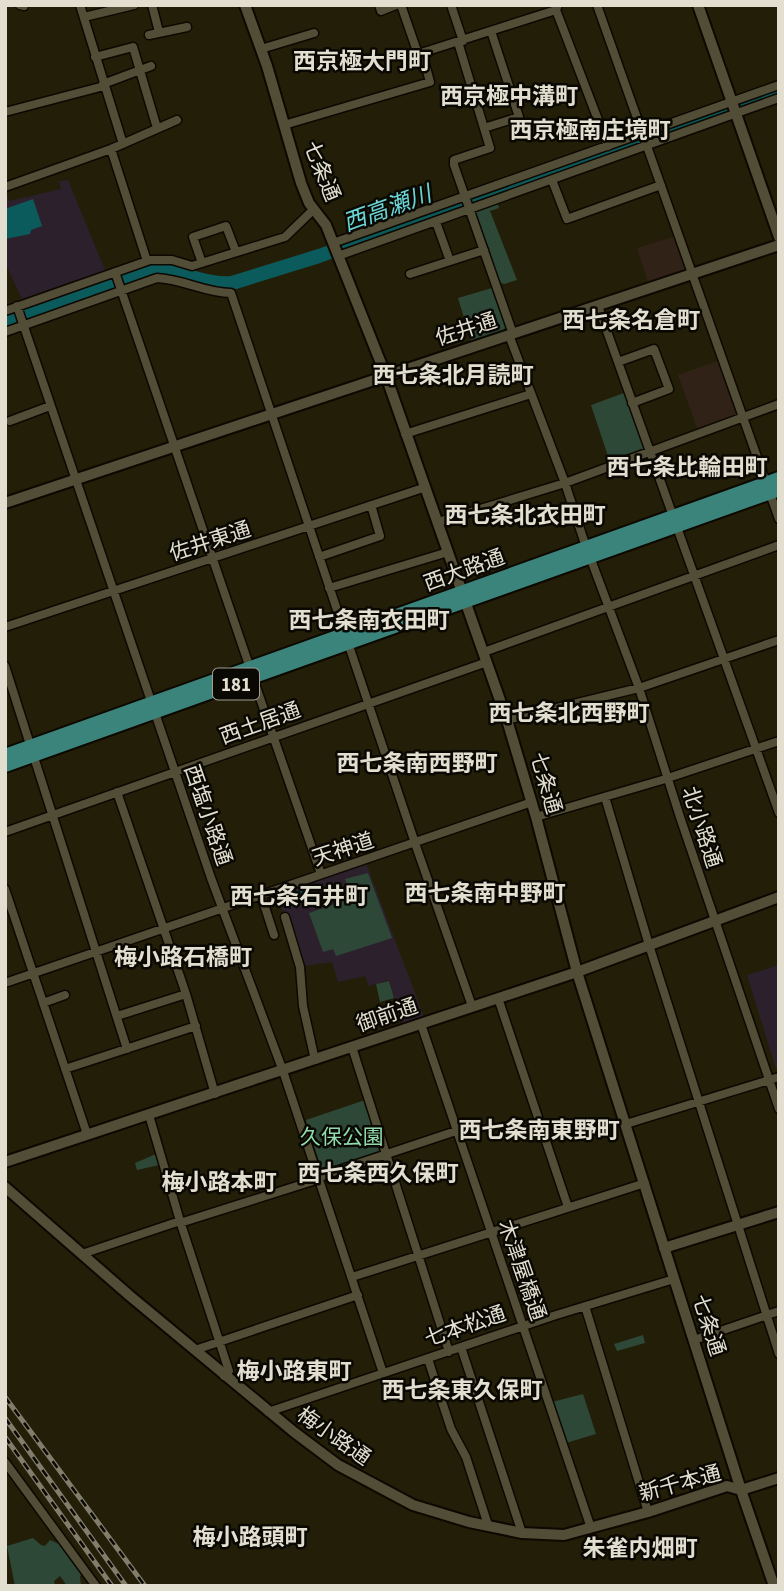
<svg xmlns="http://www.w3.org/2000/svg" width="784" height="1591" font-family="'Source Sans 3','Noto Sans JP',sans-serif">
<style>
.industrial{fill:#302216}
.education{fill:#2d202d}
.green{fill:#2e4838}
.water{fill:#0c5b5c}
.lines{fill:none;stroke-linecap:round;stroke-linejoin:round}
.river{stroke:#0c5b5c;stroke-width:14}
.street-casing{stroke:#0d0800;stroke-width:11}
.secondary-casing{stroke:#0d0800;stroke-width:14}
.primary-casing{stroke:#0d0800;stroke-width:16}
.street{stroke:#524d36;stroke-width:8}
.secondary{stroke:#524d36;stroke-width:10}
.primary{stroke:#3b847c;stroke-width:12}
.rail-casing{stroke:#817d6b;stroke-width:5}
.rail{stroke:#0a0802;stroke-width:2.5;stroke-dasharray:8;stroke-linecap:butt}
.labels{text-anchor:middle;stroke-width:5;stroke-linejoin:round;paint-order:stroke}
.shield{fill:#0a0802;stroke:#a19e93;stroke-width:2}
.shield-label{font-size:19px;font-weight:bold;fill:#e2dfd1}
.street-label{font-size:21px;fill:#e2dfd1;stroke:#0a0802}
.park-label{font-size:21px;fill:#91dbac;stroke:#0a0802}
.neighbourhood-label{font-size:23px;font-weight:bold;fill:#e2dfd1;stroke:#0a0802}
.water-label{font-size:23px;font-style:italic;fill:#6ad6d8;stroke:#0a0802}
</style>
<rect width="100%" height="100%" fill="#231e08"/>
<path class="industrial" d="M 676,236 L 688,269 L 648,282 L 637,248 Z
M 720,360 L 739,413 L 737,417 L 698,431 L 678,375 Z"/>
<path class="education" d="M 68,180 L 105,270 L 22,299 L 5,263 L 5,190 L 9,201 L 61,189 L 59,181 Z
M 366,863 L 424,1017 L 402,1024 L 389,980 L 369,986 L 365,976 L 338,982 L 332,962 L 298,967 L 278,893 Z
M 779,965 L 779,1069 L 776,1069 L 747,975 Z"/>
<path class="green" d="M 497,202 L 499,208 L 490,211 L 517,280 L 504,284 L 498,282 L 473,212 Z
M 492,288 L 506,326 L 504,330 L 471,341 L 458,298 Z
M 624,393 L 645,447 L 643,451 L 610,462 L 591,405 Z
M 368,873 L 392,938 L 336,956 L 333,949 L 323,952 L 309,913 L 335,904 L 350,893 L 345,879 Z
M 389,981 L 394,998 L 380,1002 L 376,984 Z
M 365,1100 L 380,1150 L 378,1153 L 325,1171 L 321,1168 L 306,1120 Z
M 156,1154 L 159,1165 L 137,1170 L 135,1163 Z
M 643,1335 L 645,1343 L 617,1351 L 614,1344 Z
M 583,1394 L 596,1434 L 566,1443 L 552,1402 Z
M 33,1538 L 41,1545 L 45,1546 L 50,1540 L 59,1544 L 68,1556 L 70,1555 L 83,1573 L 80,1576 L 81,1586 L 67,1586 L 60,1576 L 54,1581 L 55,1586 L 15,1586 L 7,1546 Z"/>
<path class="water" d="M 33,199 L 42,226 L 31,230 L 30,234 L 5,239 L 5,209 Z
M 308,887 L 313,900 L 286,909 L 282,896 Z"/>
<g class="lines">
<path class="river" d="M 5,322 L 159,270 C 183,273 209,285 232,283 L 319,256 L 779,92"/>
<defs>
<path id="street" d="M 20,5 L 24,6
M 80,5 L 123,144
M 152,5 L 159,32
M 379,5 L 381,11 L 396,5
M 401,5 L 418,54 L 556,10
M 451,5 L 463,41
M 558,5 L 556,10 L 608,146
M 597,5 L 779,519
M 84,17 L 134,5
M 149,35 L 187,27
M 458,42 L 490,148 L 454,160 L 454,165 L 513,334
M 261,49 L 314,33
M 95,57 L 133,47 L 157,128
M 103,84 L 151,66
M 5,112 L 104,86
M 284,125 L 430,82 L 422,53
M 484,128 L 519,117 L 491,31
M 111,149 L 147,261
M 552,180 L 567,219 L 661,185
M 5,187 L 111,149 L 177,120
M 436,222 L 450,261
M 333,243 L 779,85
M 338,256 L 779,98
M 202,263 L 193,237 L 226,226 L 236,252
M 115,272 L 250,668
M 410,274 L 484,250
M 17,306 L 211,878 L 283,1071 L 383,1373
M 598,306 L 779,813
M 5,311 L 150,260 L 172,260 L 192,266 L 285,237 L 314,209
M 5,332 L 157,278 C 183,279 205,293 231,293 L 416,846 L 472,1006
M 509,335 L 565,483 L 586,547
M 618,362 L 654,349 L 669,389 L 632,403
M 10,421 L 50,406
M 405,434 L 531,394
M 438,522 L 565,483 L 779,404
M 319,557 L 380,536 L 371,505
M 590,557 L 639,688 L 680,817 L 779,1109
M 329,588 L 448,552
M 5,627 L 426,487
M 484,652 L 779,545
M 5,666 L 127,1049
M 253,678 L 321,874
M 507,720 L 639,688 L 779,640
M 117,792 L 186,994 L 215,1094
M 605,797 L 649,945 L 779,1354
M 536,817 L 662,780 L 779,741
M 5,832 L 487,662
M 5,889 L 87,1134
M 261,895 L 274,935
M 285,917 L 300,967 L 303,1006 L 315,1060
M 5,983 L 532,802
M 498,998 L 568,1207
M 43,1003 L 65,995
M 117,1016 L 186,994
M 421,1024 L 591,1528
M 352,1047 L 449,1352
M 65,1069 L 196,1026
M 149,1115 L 180,1221 L 229,1371 L 224,1376
M 626,1124 L 779,1077
M 180,1223 L 319,1179 L 324,1175 L 456,1131
M 82,1254 L 180,1221
M 352,1277 L 645,1183
M 585,1306 L 648,1512
M 694,1340 L 779,1311
M 461,1347 L 522,1533
M 195,1350 L 358,1295
M 428,1359 L 451,1429 L 466,1457 L 488,1525
M 268,1412 L 553,1316 L 674,1279
M 5,1462 L 96,1586"/>
<path id="secondary" d="M 245,5 L 267,66 L 301,183 L 309,203 L 326,225 L 386,376 L 507,720 L 536,817 L 577,972 L 741,1490 L 774,1586
M 698,5 L 779,237
M 5,503 L 779,245
M 5,1162 L 577,972 L 779,897
M 5,1187 L 130,1296 L 294,1432 L 338,1465 L 413,1505 L 469,1522 L 522,1533 L 564,1535 L 648,1512 L 727,1486 L 741,1490 L 779,1478
M 664,1248 L 779,1212"/>
<path id="primary" d="M 5,755 L 779,478
M 5,766 L 779,490"/>
</defs>
<use href="#street" class="street-casing"/>
<use href="#secondary" class="secondary-casing"/>
<use href="#primary" class="primary-casing"/>
<use href="#street" class="street"/>
<use href="#secondary" class="secondary"/>
<use href="#primary" class="primary"/>
<defs>
<path id="rail" d="M 5,1397 L 145,1586
M 5,1418 L 126,1586
M 5,1437 L 112,1586"/>
</defs>
<use href="#rail" class="rail-casing"/>
<use href="#rail" class="rail"/>
</g>
<g class="labels">
<rect class="shield" x="213" y="668.5" width="46" height="31" rx="5"/>
<g class="shield-label">
<text x="236" y="691">181</text>
</g>
<g class="street-label">
<text transform="translate(322 171) rotate(68)" y="7">七条通</text>
<text transform="translate(466 329) rotate(-18)" y="7">佐井通</text>
<text transform="translate(210 541) rotate(-18)" y="7">佐井東通</text>
<text transform="translate(464 570) rotate(-20)" y="7">西大路通</text>
<text transform="translate(260 723) rotate(-20)" y="7">西土居通</text>
<text transform="translate(546 783) rotate(74)" y="7">七条通</text>
<text transform="translate(208 815) rotate(71)" y="7">西塩小路通</text>
<text transform="translate(702 827) rotate(72)" y="7">北小路通</text>
<text transform="translate(343 849) rotate(-18)" y="7">天神道</text>
<text transform="translate(387 1015) rotate(-19)" y="7">御前通</text>
<text transform="translate(522 1270) rotate(71)" y="7">木津屋橋通</text>
<text transform="translate(709 1325) rotate(72)" y="7">七条通</text>
<text transform="translate(465 1326) rotate(-19)" y="7">七本松通</text>
<text transform="translate(334 1436) rotate(35)" y="7">梅小路通</text>
<text transform="translate(680 1483) rotate(-15)" y="7">新千本通</text>
</g>
<g class="park-label">
<text x="342" y="1144">久保公園</text>
</g>
<g class="neighbourhood-label">
<text x="362" y="69">西京極大門町</text>
<text x="509" y="104">西京極中溝町</text>
<text x="590" y="138">西京極南庄境町</text>
<text x="631" y="328">西七条名倉町</text>
<text x="453" y="383">西七条北月読町</text>
<text x="687" y="475">西七条比輪田町</text>
<text x="525" y="523">西七条北衣田町</text>
<text x="369" y="628">西七条南衣田町</text>
<text x="569" y="721">西七条北西野町</text>
<text x="417" y="771">西七条南西野町</text>
<text x="485" y="901">西七条南中野町</text>
<text x="299" y="904">西七条石井町</text>
<text x="183" y="965">梅小路石橋町</text>
<text x="539" y="1138">西七条南東野町</text>
<text x="378" y="1181">西七条西久保町</text>
<text x="219" y="1190">梅小路本町</text>
<text x="294" y="1379">梅小路東町</text>
<text x="462" y="1398">西七条東久保町</text>
<text x="250" y="1545">梅小路頭町</text>
<text x="640" y="1556">朱雀内畑町</text>
</g>
<g class="water-label">
<text transform="translate(387 208) rotate(-20)" y="8">西高瀬川</text>
</g>
</g>
<rect width="784" height="1591" fill="none" stroke="#e2dfd1" stroke-width="14"/>
</svg>
